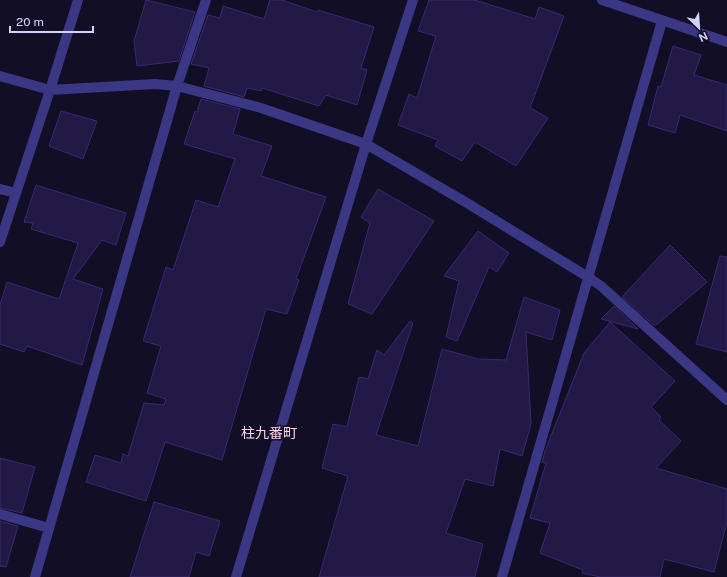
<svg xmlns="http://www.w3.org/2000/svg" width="727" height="577" font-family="'Public Sans','Noto Sans JP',sans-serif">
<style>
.building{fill:#221947;stroke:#382a73}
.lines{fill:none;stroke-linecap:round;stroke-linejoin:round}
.minor{stroke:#3a3785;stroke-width:10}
.labels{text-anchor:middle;stroke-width:3.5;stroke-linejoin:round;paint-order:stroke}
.quarter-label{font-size:14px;fill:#ffd4f0;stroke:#120e25}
</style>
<rect width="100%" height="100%" fill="#120e25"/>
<path class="building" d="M 146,0 L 195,12 L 179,61 L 137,66 L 134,41 Z
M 270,0 L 282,0 L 317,12 L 318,10 L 374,27 L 361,68 L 367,70 L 357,105 L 326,95 L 319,106 L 262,88 L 261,91 L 247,88 L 244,97 L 204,86 L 209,68 L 191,64 L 208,15 L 220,18 L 223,6 L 264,19 Z
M 429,0 L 475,0 L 535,19 L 539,7 L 564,16 L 530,108 L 548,118 L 516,166 L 475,142 L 462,161 L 435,146 L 438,140 L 398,125 L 409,94 L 417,98 L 436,36 L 418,31 Z
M 673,46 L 701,55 L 694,75 L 727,85 L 727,131 L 680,115 L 675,133 L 648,125 L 658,86 L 661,87 Z
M 201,99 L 240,109 L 233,134 L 272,146 L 261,176 L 326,197 L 296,279 L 299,280 L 287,314 L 266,309 L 222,460 L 165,442 L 146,501 L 86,482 L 95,455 L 121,463 L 123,454 L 128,456 L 144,403 L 164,405 L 166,399 L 147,393 L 161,346 L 143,341 L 166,267 L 173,270 L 196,200 L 218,207 L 235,159 L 184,144 L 195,111 L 197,112 Z
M 61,111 L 97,121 L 83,159 L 49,146 Z
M 36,185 L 126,213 L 116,245 L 102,240 L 73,279 L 103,289 L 82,365 L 27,346 L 24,352 L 0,344 L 0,305 L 7,282 L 59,299 L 78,243 L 31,229 L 33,223 L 24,222 Z
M 378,189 L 434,221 L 372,314 L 348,304 L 370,223 L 361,217 Z
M 478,231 L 509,253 L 497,272 L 489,267 L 457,341 L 446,337 L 459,281 L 444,276 Z
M 670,245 L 707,282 L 655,326 L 622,297 Z
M 720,256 L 727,257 L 727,352 L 696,344 Z
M 524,297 L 560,310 L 552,340 L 526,332 L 531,424 L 522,456 L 500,449 L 493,486 L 465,479 L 446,533 L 483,544 L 475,577 L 319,577 L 348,476 L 322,468 L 333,424 L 347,427 L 359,377 L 368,379 L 377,350 L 384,355 L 410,321 L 413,323 L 376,435 L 418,446 L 442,349 L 478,359 L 506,360 Z
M 614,306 L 638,329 L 601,319 Z
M 610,322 L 675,381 L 651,407 L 661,417 L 659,420 L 681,441 L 656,468 L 727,489 L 727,522 L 714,572 L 664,559 L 660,577 L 600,577 L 582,573 L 583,570 L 540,553 L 550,523 L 530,518 L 546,463 L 542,462 L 545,451 L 584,353 Z
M 0,458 L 35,467 L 22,513 L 0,508 Z
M 154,502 L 220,521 L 209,556 L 196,552 L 189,577 L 130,577 Z
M 0,521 L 18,526 L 6,567 L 0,566 Z"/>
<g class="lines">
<path class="minor" d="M 602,0 L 727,42
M 0,76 L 50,90 L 155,84 L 177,86 L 261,108 L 366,144 L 467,203 L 588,277 L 601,286 L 727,400
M 0,189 L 16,193
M 0,242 L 50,90 L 78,0
M 0,514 L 49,528
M 35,577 L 177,86 L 206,0
M 236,577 L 366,144 L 413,0
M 502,577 L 662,21"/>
</g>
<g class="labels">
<g class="quarter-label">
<text x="269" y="438">柱九番町</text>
</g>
</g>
<g transform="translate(699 28) rotate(155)" stroke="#120e25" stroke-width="3" paint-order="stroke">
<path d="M0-3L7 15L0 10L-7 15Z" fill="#d6d2ff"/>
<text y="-6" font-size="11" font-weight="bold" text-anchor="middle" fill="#d6d2ff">N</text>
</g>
<path d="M10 26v6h83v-6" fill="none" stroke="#d6d2ff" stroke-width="2"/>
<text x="16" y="26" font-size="12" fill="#d6d2ff" stroke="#120e25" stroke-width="3" paint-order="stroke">20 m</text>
</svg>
